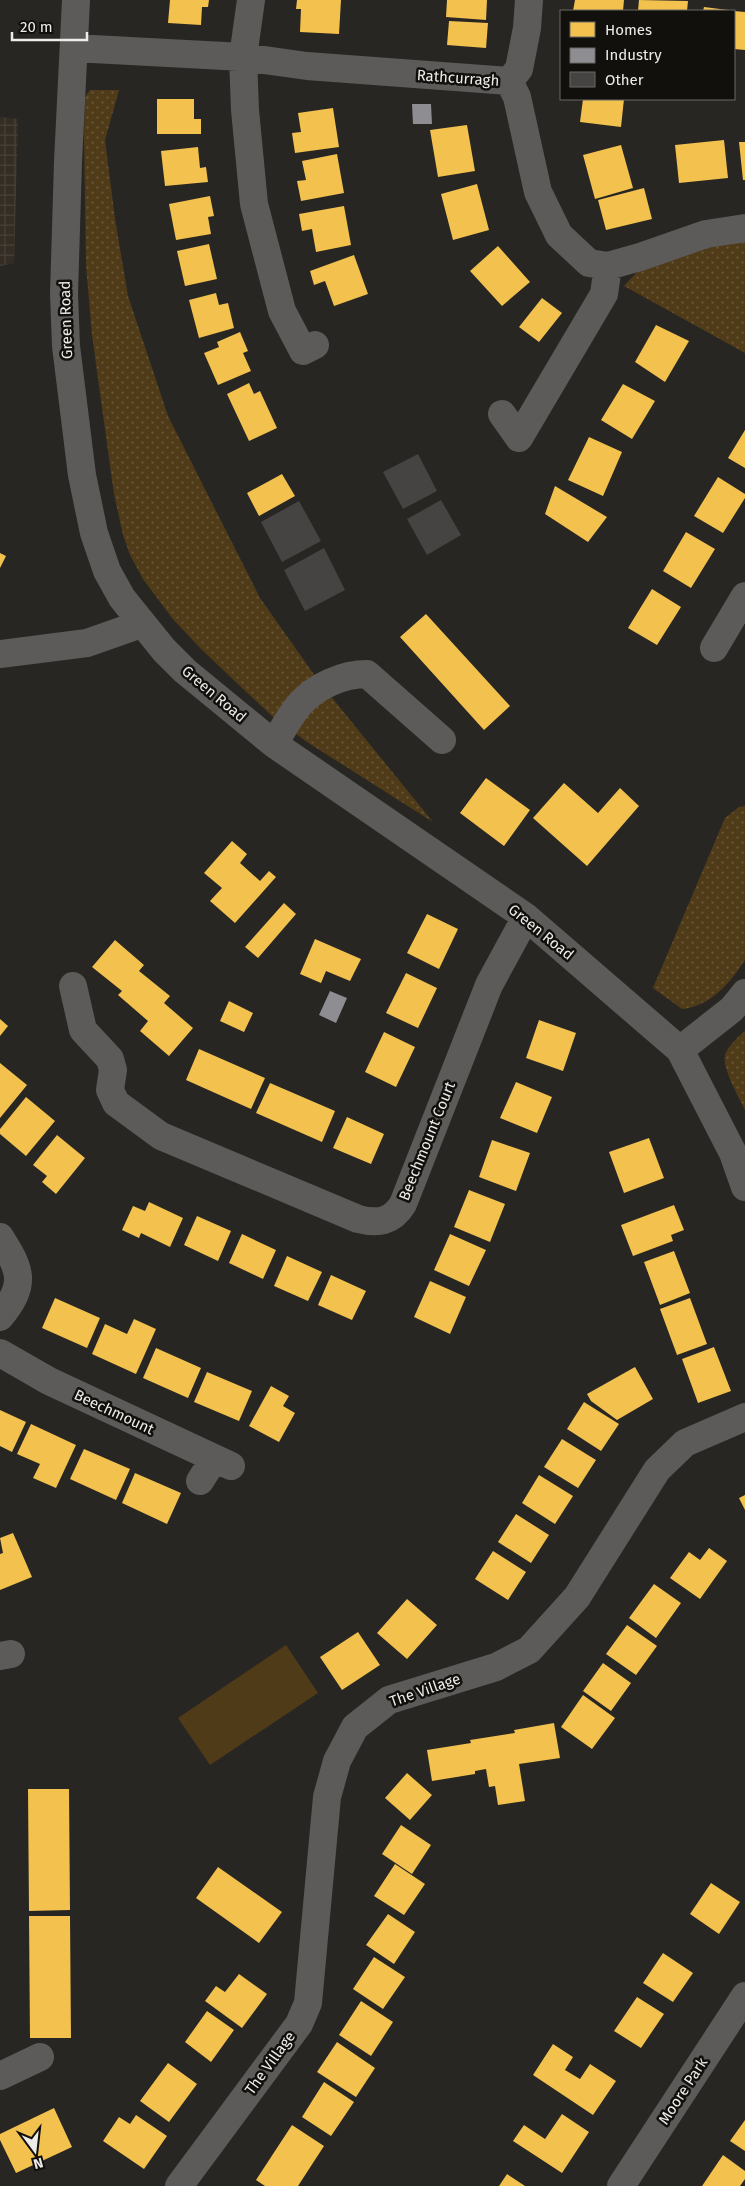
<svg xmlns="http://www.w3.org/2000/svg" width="745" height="2186" font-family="'Fira Sans',sans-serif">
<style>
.industrial{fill:url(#industrial-grid)}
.grass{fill:url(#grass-dots)}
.pitch{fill:#503b19}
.homes{fill:#f2c14e}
.industry{fill:#8d8d92}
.building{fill:#454442}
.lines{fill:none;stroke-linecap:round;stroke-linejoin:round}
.minor{stroke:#5c5b5a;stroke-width:28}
.labels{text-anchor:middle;stroke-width:5;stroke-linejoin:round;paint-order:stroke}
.street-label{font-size:15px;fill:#eeece8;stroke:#11100d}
</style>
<defs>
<pattern id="industrial-grid" width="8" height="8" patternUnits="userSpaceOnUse" patternTransform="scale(1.25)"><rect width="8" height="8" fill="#342d24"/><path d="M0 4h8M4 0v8" fill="none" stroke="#484139"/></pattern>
<pattern id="grass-dots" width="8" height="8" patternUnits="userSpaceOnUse" patternTransform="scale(1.25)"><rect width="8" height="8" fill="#503b19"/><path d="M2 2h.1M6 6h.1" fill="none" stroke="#6a583a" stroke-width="1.8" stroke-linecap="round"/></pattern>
</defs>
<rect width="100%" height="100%" fill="#282623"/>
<path class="industrial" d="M 0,117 L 18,119 L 14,263 L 0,266 Z"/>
<path class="grass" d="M 90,90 L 119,90 L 105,140 L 115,219 L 128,296 L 168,416 L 260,598 L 320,683 L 433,822 L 307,742 L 272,716 L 201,649 L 172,618 L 143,579 L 130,555 L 123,535 L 114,494 L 92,335 L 86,265 L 84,136 L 85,97 Z
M 745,240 L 745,353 L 624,286 L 638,271 L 694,249 Z
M 745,806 L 745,960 C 730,983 711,1006 682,1009 L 653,988 L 725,818 L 739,807 Z
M 745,1031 L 745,1110 C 739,1097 722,1069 725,1055 C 728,1046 738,1037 745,1031 Z"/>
<path class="pitch" d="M 286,1645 L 318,1693 L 210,1765 L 178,1718 Z"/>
<path class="homes" d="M 170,0 L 209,0 L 208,7 L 202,7 L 201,25 L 168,23 Z
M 297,0 L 341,0 L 339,34 L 300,32 L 301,9 L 296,9 Z
M 447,0 L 487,0 L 486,20 L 446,17 Z
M 575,0 L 624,0 L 623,11 L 573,11 Z
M 639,0 L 688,1 L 687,11 L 638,11 Z
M 704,7 L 728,10 L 728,11 L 703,11 Z
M 734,11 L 745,12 L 745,50 L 734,49 Z
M 449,21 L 488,23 L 486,48 L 447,45 Z
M 157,99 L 194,99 L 194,119 L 201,119 L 201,134 L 157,134 Z
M 583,99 L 624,99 L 621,127 L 580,122 Z
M 333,108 L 339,147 L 295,153 L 292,133 L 301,132 L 298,113 Z
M 467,125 L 475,171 L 438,177 L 430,130 Z
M 724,140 L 728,178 L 679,183 L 675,145 Z
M 739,142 L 745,142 L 745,180 L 743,180 Z
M 621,145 L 633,188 L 595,199 L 583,155 Z
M 198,147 L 200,168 L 206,167 L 208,182 L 165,186 L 161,151 Z
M 337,154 L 344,193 L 301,201 L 297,181 L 306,180 L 302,161 Z
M 477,184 L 489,230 L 453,240 L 441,194 Z
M 644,188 L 652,219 L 606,230 L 598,200 Z
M 210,196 L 214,216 L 208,217 L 211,234 L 176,240 L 169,204 Z
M 344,206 L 351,245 L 316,252 L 312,229 L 302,231 L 299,214 Z
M 209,244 L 217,279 L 185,286 L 177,251 Z
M 498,246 L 530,282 L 502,306 L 470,271 Z
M 354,255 L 368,294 L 334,306 L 325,281 L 314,285 L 310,271 Z
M 216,293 L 219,305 L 228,303 L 234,328 L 199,338 L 189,300 Z
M 542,298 L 562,313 L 539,342 L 519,327 Z
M 656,325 L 689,341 L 665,382 L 635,362 Z
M 240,332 L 248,351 L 243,353 L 251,371 L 218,385 L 204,353 L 219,347 L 217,342 Z
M 249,383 L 254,394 L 260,391 L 277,428 L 249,441 L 227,394 Z
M 623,384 L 655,401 L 632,439 L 601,420 Z
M 745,430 L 745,468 L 728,458 Z
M 589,437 L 622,452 L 603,496 L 568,480 Z
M 282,474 L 295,496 L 259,516 L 247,493 Z
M 718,477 L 745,494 L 745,498 L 723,533 L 694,516 Z
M 555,486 L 607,517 L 588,542 L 545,514 Z
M 686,532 L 715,549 L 691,588 L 663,571 Z
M 0,553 L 6,556 L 0,568 Z
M 652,589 L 681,607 L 657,645 L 628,628 Z
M 426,614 L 510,706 L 484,730 L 400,637 Z
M 486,778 L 530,810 L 504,846 L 460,813 Z
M 564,783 L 598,813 L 620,788 L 639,806 L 587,866 L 533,818 Z
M 232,841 L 247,854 L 240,863 L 260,881 L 269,871 L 276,877 L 235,923 L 210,901 L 222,888 L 204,873 Z
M 284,903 L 296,914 L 258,958 L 245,947 Z
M 427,914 L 458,929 L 439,969 L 407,953 Z
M 315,939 L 361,959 L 350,981 L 326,971 L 321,983 L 300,974 Z
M 115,940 L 144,965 L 139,971 L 170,996 L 164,1003 L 193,1028 L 169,1056 L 140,1031 L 148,1021 L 118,995 L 122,991 L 92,967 Z
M 406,973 L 437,988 L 418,1028 L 386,1013 Z
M 229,1001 L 253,1013 L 244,1032 L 220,1021 Z
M 0,1019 L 8,1026 L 0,1036 Z
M 539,1020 L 576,1033 L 563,1071 L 526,1058 Z
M 384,1032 L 415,1047 L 396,1087 L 365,1072 Z
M 199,1049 L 265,1078 L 251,1109 L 186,1080 Z
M 0,1063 L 27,1085 L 0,1118 Z
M 516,1082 L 552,1097 L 537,1133 L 500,1118 Z
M 270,1083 L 335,1111 L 322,1142 L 256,1113 Z
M 26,1097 L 55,1121 L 26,1156 L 0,1134 L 0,1129 Z
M 347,1117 L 384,1134 L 371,1164 L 333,1148 Z
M 57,1135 L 85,1158 L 56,1194 L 42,1182 L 47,1176 L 33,1165 Z
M 649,1138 L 664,1178 L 624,1193 L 609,1152 Z
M 492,1140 L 530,1153 L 516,1191 L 479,1177 Z
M 469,1190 L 505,1204 L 490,1242 L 454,1227 Z
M 149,1202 L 183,1218 L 170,1247 L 141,1233 L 139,1238 L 122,1230 L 133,1206 L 145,1211 Z
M 674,1205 L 684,1230 L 671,1235 L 673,1241 L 633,1256 L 621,1225 Z
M 197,1216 L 231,1231 L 218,1261 L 184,1245 Z
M 242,1234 L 276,1250 L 263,1279 L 229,1263 Z
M 450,1234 L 486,1250 L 469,1286 L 434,1270 Z
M 674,1251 L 690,1293 L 660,1305 L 644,1262 Z
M 287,1256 L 322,1272 L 308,1301 L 274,1286 Z
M 331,1275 L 366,1291 L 352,1320 L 318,1305 Z
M 430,1281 L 466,1297 L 450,1334 L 414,1317 Z
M 55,1298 L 100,1318 L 87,1348 L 42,1328 Z
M 690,1298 L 707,1344 L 677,1355 L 660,1309 Z
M 134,1319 L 156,1329 L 136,1374 L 92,1354 L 105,1324 L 127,1334 Z
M 714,1347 L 731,1391 L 698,1403 L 682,1359 Z
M 156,1348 L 201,1368 L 188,1398 L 143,1378 Z
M 635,1367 L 653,1399 L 617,1420 L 591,1401 L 587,1394 Z
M 207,1372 L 252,1391 L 239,1421 L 194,1402 Z
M 271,1386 L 289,1396 L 283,1406 L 295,1413 L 279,1442 L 249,1426 Z
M 584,1402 L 619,1424 L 601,1451 L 567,1429 Z
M 0,1410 L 26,1422 L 12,1452 L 0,1446 Z
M 31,1424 L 76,1445 L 56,1488 L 33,1478 L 40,1464 L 17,1454 Z
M 562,1439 L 596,1460 L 578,1488 L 544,1467 Z
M 84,1449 L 130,1469 L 116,1500 L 70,1479 Z
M 135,1473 L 181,1493 L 167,1524 L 122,1503 Z
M 539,1475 L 573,1496 L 555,1524 L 522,1503 Z
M 745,1495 L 745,1510 L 739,1498 Z
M 516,1514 L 549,1535 L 531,1563 L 498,1542 Z
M 13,1533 L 32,1577 L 0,1590 L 0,1554 L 3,1553 L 0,1538 Z
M 709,1548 L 727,1561 L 700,1599 L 670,1578 L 689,1552 L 700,1560 Z
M 493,1551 L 526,1572 L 508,1600 L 475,1579 Z
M 654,1584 L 681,1603 L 656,1638 L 629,1618 Z
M 407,1599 L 437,1625 L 407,1659 L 377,1633 Z
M 627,1625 L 657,1646 L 636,1675 L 606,1654 Z
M 358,1632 L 380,1665 L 342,1690 L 320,1657 Z
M 603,1663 L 631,1683 L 611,1711 L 583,1691 Z
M 583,1695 L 615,1718 L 592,1749 L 561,1727 Z
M 554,1723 L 560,1758 L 519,1764 L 525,1801 L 498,1805 L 495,1786 L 489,1787 L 486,1769 L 475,1771 L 475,1774 L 432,1781 L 427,1750 L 471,1743 L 470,1740 L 515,1733 L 514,1730 Z
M 407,1773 L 432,1795 L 410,1820 L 385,1798 Z
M 28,1789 L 69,1789 L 70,1910 L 29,1911 Z
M 401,1825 L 431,1845 L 412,1874 L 382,1854 Z
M 395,1864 L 425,1884 L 404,1915 L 374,1896 Z
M 218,1867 L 282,1912 L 259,1943 L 196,1898 Z
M 711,1883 L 740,1902 L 719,1934 L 690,1914 Z
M 388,1914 L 415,1932 L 394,1964 L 366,1945 Z
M 29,1916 L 70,1916 L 71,2038 L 30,2038 Z
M 663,1953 L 693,1973 L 673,2002 L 643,1983 Z
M 374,1957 L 405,1977 L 383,2009 L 353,1989 Z
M 239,1974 L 267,1994 L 242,2028 L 205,2001 L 216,1986 L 225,1992 Z
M 637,1997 L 664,2014 L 641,2048 L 614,2031 Z
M 361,2001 L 393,2022 L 371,2056 L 339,2035 Z
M 207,2011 L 234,2030 L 211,2062 L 185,2042 Z
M 337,2042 L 375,2068 L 356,2097 L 317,2072 Z
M 553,2044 L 573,2057 L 565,2070 L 580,2079 L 590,2064 L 616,2081 L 593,2115 L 533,2075 Z
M 168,2063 L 197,2084 L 169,2122 L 140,2101 Z
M 324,2082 L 354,2102 L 331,2136 L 302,2117 Z
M 54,2108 L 72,2147 L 16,2173 L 0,2140 L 0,2134 Z
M 562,2114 L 589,2132 L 562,2173 L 513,2141 L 524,2125 L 545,2139 Z
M 136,2115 L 167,2136 L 144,2169 L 103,2141 L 119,2117 L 130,2124 Z
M 745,2120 L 745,2151 L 730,2141 Z
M 292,2125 L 324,2146 L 298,2186 L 265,2186 L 256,2180 Z
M 723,2155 L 745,2171 L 745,2179 L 740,2186 L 702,2186 Z
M 507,2174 L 525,2186 L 499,2186 Z"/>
<path class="industry" d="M 412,104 L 431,104 L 432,124 L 413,124 Z
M 330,991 L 347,998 L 336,1023 L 319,1015 Z"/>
<path class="building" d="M 418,454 L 437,491 L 403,509 L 383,472 Z
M 441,500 L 461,535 L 427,555 L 407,519 Z
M 299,501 L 321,541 L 282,562 L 261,522 Z
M 324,548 L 345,590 L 305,611 L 284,570 Z"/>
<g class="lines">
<path class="minor" d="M 76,0 L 68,162 L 64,294 L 66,346 L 82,475 L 94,533 L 107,571 L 122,598 L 164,650 L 185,671 L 274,744 L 526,917 L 680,1050 L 733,1153 L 745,1187
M 251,0 L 243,57 L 245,110 L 254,204 L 282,311 L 303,351 L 315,345
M 74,48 L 243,57 L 307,66 L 509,81 L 517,97 L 538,192 L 559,235 L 589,263 L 608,266 L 640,257 L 706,234 L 745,228
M 509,81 L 519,69 L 527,28 L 529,0
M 502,414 L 519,438 L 604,294 L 608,266
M 714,648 L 745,596
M 0,654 L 87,643 L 141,624
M 274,744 C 282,731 290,715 300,704 C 316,686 343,674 367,674 L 442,740
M 73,986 L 83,1030 L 110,1059 L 113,1070 L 110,1090 L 116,1103 L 161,1136 L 358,1219 C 378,1224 392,1222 403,1204 L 489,985 L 526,917
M 680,1050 L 732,1009 L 745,993
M 0,1237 C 21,1270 27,1284 0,1317
M 0,1353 L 49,1381 L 231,1466
M 200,1481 L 214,1459
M 0,1656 L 11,1654
M 0,2076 L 40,2057
M 179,2186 L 299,2024 L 308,2003 L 327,1797 L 337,1761 L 355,1727 L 389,1700 L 496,1667 L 529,1650 L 577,1597 L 657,1470 L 685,1443 L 745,1417
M 621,2186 L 745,1996"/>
</g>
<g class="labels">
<g class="street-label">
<text transform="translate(458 78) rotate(4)" y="5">Rathcurragh</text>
<text transform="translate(66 320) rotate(-92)" y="5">Green Road</text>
<text transform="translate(214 694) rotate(40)" y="5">Green Road</text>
<text transform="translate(541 932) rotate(39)" y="5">Green Road</text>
<text transform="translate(427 1141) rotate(-68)" y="5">Beechmount Court</text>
<text transform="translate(114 1412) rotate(25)" y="5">Beechmount</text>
<text transform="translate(425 1690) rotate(-19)" y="5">The Village</text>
<text transform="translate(270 2063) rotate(-54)" y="5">The Village</text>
<text transform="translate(683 2091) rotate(-57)" y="5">Moore Park</text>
</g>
</g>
<rect x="560" y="10" width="175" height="90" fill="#11100d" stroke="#696865"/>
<rect x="570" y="22" width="25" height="15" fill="#f2c14e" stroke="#696865"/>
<text x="605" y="35" font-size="15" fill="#eeece8">Homes</text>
<rect x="570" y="48" width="25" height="15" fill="#8d8d92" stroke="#696865"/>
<text x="605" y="60" font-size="15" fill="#eeece8">Industry</text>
<rect x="570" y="72" width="25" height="15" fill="#454442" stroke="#696865"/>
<text x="605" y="85" font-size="15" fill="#eeece8">Other</text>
<g transform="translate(35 2151) rotate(165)" stroke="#11100d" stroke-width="4" paint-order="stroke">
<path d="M0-4L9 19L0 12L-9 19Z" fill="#eeece8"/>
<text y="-8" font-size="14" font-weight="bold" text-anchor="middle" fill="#eeece8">N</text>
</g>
<path d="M12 32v8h75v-8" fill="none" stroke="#eeece8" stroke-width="2.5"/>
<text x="20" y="32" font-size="15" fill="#eeece8" stroke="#11100d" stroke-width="4" paint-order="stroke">20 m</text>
</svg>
